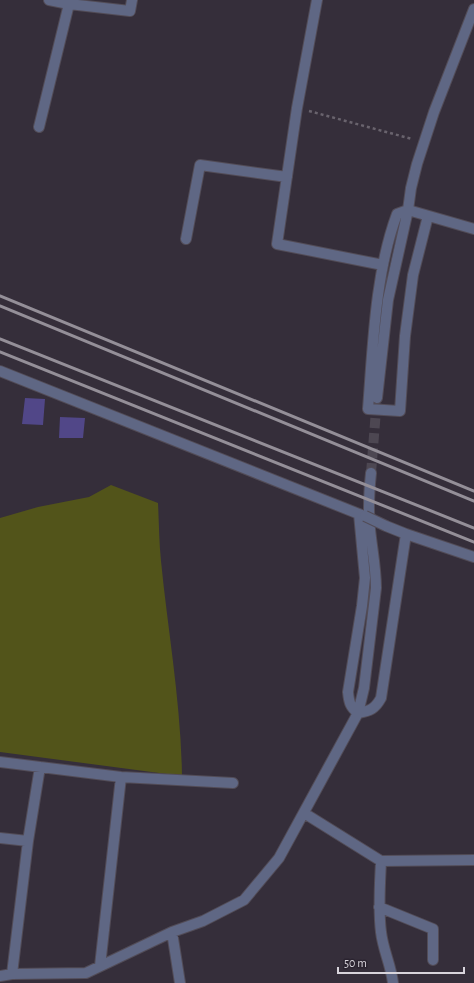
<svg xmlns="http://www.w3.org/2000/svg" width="474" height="983" font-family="'Alegreya Sans',sans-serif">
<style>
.green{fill:#52541a}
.building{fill:#514788}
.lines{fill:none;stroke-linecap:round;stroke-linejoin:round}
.minor-tunnel{stroke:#4d4752;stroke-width:10;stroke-dasharray:10 5;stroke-linecap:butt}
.minor-casing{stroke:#524c57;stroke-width:12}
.path{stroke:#69636d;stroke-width:2.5;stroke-dasharray:3 3;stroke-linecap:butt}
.minor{stroke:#5f6784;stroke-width:10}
.rail{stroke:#948f98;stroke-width:3}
.minor-bridge-casing{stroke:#524c57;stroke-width:12;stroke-linecap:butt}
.minor-bridge{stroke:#5f6784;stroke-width:10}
</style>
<rect width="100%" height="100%" fill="#352e3a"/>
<path class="green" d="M 111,485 L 158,503 C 159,522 159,542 161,561 C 168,632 181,703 182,776 L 0,752 L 0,518 L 38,507 L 89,497 Z"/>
<path class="building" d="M 25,398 L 45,399 L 43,425 L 22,424 Z
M 60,417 L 85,418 L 83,438 L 59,438 Z"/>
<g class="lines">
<path class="minor-tunnel" d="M 371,473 L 377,398"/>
<defs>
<path id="minor" d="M 49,0 L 69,4 L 130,11 L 132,0
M 317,0 L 297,108 L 277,244 L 383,265
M 39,127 L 69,4
M 428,216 L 413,275 L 405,336 L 400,411 L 368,409 C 373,346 375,273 397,214 L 408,210 L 474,229
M 186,239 L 200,165 L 287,177
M 0,371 L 364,516
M 377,398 L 388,300 L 408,210 L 411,188 L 417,164 L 434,112 L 474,9
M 359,514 L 365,578 L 362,606 L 348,692 C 349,702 350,707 358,713 C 370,711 375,709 381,698 L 406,534
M 386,526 L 406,534 L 474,557
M 0,762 L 121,777 L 233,783
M 304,813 L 381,861 L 474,860
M 0,838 L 28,841
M 381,861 C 380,884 378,909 381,932 C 383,950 391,965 393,983
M 379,907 L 433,929 L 433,960
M 172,932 L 180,983
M 100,966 L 121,777
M 12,974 L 28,841 L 40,767
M 0,976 L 12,974 L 86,973 L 172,932 L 203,921 L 244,900 L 279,858 L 358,713 L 364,688 L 376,588 C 376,568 372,549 370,529 C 368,510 369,492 371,473"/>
</defs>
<use href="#minor" class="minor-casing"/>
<path class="path" d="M 309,111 L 412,139"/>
<use href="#minor" class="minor"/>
<path class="rail" d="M 0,296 L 474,491
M 0,306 L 474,501
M 0,339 L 474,528
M 0,352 L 474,542"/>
<defs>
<path id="minor-bridge" d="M 365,516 L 386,526"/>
</defs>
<use href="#minor-bridge" class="minor-bridge-casing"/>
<use href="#minor-bridge" class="minor-bridge"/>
</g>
<path d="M338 967v6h126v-6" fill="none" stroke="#d8d4db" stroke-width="2"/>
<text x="344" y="967" font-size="12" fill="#d8d4db" stroke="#2b2430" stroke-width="3" paint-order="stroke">50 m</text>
</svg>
